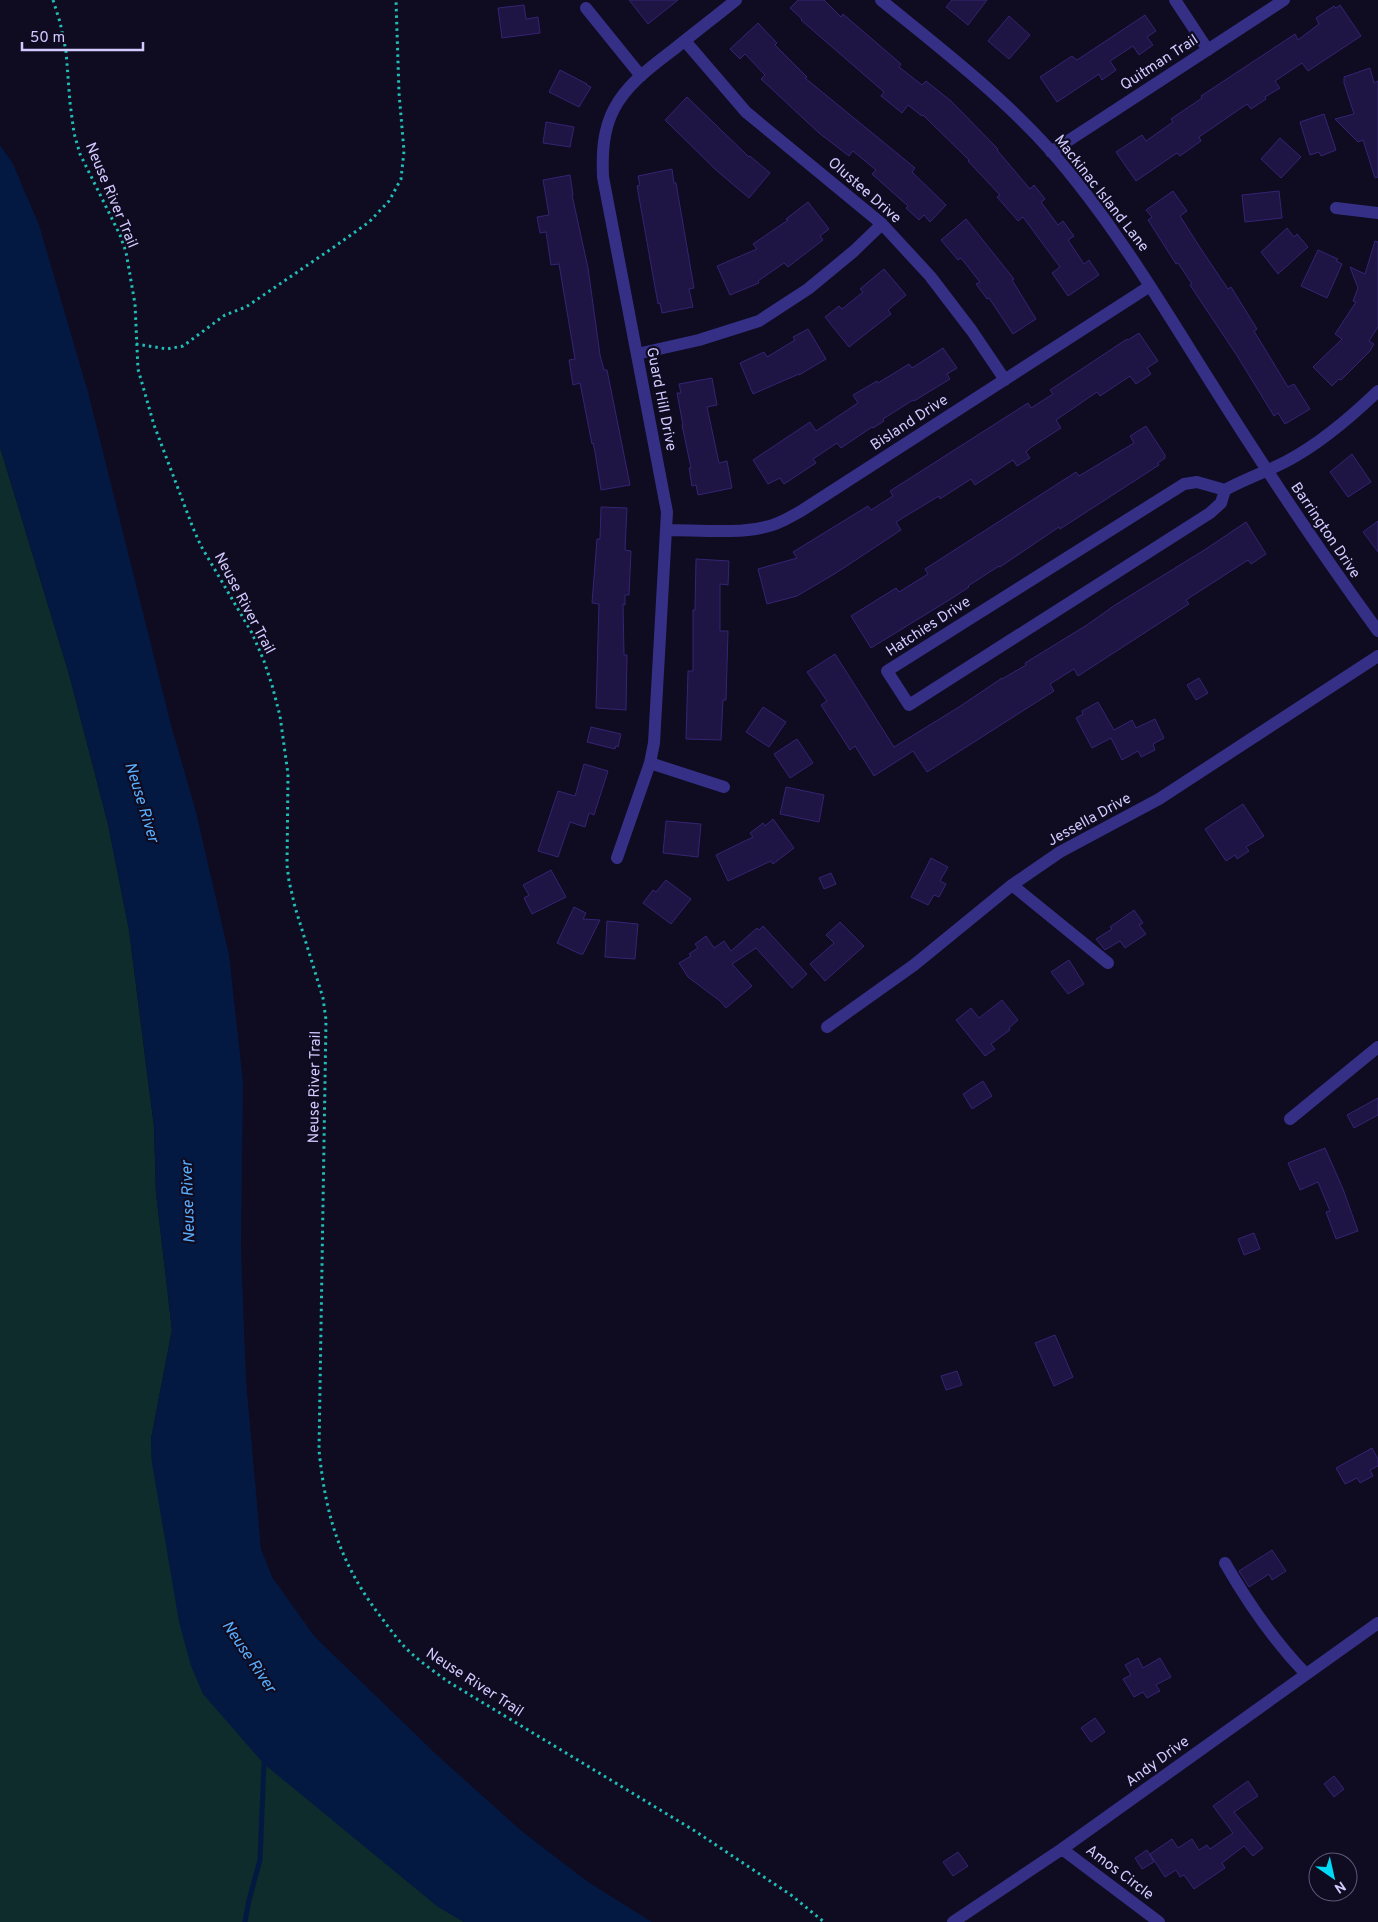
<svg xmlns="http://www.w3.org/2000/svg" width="1378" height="1922" font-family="Overpass,sans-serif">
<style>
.green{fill:#0d2c2b}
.water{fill:#041941}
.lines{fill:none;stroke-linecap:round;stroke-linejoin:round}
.stream{stroke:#041941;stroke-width:5}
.building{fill:#1f1544;stroke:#352473}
.path{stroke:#20beb6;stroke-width:3;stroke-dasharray:2.5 4;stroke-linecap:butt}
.minor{stroke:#353086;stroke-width:12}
.labels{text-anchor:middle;stroke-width:4.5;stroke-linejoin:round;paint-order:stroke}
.street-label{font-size:15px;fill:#d2cbff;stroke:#0f0b21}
.water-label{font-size:16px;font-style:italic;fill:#59b0ff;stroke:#0f0b21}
</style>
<rect width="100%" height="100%" fill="#0f0b21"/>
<path class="green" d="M 0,447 L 69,674 L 108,824 L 129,930 L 154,1127 L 156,1193 L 172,1330 L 151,1439 L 152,1463 L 438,1906 L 464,1922 L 0,1922 Z"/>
<path class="water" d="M 0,145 L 13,164 L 39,225 L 88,392 L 171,725 L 196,812 L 229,955 L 243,1082 L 241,1248 L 246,1380 L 261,1549 L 272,1577 L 315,1637 L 439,1757 L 524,1833 L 588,1882 L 652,1922 L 464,1922 L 438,1907 L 264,1764 L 203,1694 L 191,1666 L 179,1622 L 152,1463 L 151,1439 L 172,1330 L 156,1193 L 154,1126 L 129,930 L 108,824 L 69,674 L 0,447 Z"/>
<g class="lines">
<path class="stream" d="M 245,1922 L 249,1900 L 260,1860 L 264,1764 L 270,1761"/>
</g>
<path class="building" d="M 629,0 L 678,0 L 648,24 Z
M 798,0 L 824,0 L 841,17 L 843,14 L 901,64 L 899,67 L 922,85 L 926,81 L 951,101 L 998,149 L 997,150 L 1030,189 L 1034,185 L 1045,199 L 1041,202 L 1058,225 L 1063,221 L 1074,236 L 1068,240 L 1084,264 L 1089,260 L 1099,275 L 1068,296 L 1052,273 L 1060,267 L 1023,217 L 1018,221 L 997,197 L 1000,195 L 968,161 L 969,160 L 923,115 L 922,116 L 908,105 L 902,113 L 881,96 L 884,92 L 801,20 L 802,19 L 790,8 Z
M 952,0 L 987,0 L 968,25 L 946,7 Z
M 524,5 L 526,19 L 538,17 L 540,33 L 502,38 L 498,8 Z
M 1340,5 L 1361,36 L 1308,71 L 1302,63 L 1275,81 L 1280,88 L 1265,97 L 1266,99 L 1251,109 L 1247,104 L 1199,137 L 1201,141 L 1180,156 L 1177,153 L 1136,181 L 1116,152 L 1142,135 L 1146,141 L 1173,122 L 1171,119 L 1202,98 L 1201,96 L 1295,34 L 1298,40 L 1319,24 L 1316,18 L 1334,6 L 1336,8 Z
M 1145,15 L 1156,31 L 1147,37 L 1153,45 L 1139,55 L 1133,46 L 1110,61 L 1116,70 L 1102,80 L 1099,74 L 1057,102 L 1040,77 L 1072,56 L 1077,60 Z
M 1009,16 L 1030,35 L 1009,59 L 988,41 Z
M 758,23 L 777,43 L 775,45 L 807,77 L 805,78 L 915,168 L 912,172 L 946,205 L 930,222 L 924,215 L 919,220 L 906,208 L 908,206 L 872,174 L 876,170 L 853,151 L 849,156 L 819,133 L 761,79 L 765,75 L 745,54 L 740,59 L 730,49 Z
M 1370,68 L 1374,83 L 1378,81 L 1378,177 L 1375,178 L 1363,140 L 1358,142 L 1335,119 L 1354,114 L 1344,83 L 1344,77 Z
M 560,70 L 587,84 L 586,85 L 591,87 L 579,107 L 549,92 Z
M 687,97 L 749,157 L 750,156 L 770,173 L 749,198 L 716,170 L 665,120 Z
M 1324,114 L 1336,150 L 1321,156 L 1319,152 L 1310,155 L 1300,122 Z
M 546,122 L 574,127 L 570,147 L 543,143 Z
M 1280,138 L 1301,157 L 1281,178 L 1261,159 Z
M 672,169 L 674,183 L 676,183 L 694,288 L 689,289 L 693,307 L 662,313 L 660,303 L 658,304 L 637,186 L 640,185 L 638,176 Z
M 570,175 L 573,195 L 572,195 L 588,268 L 600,355 L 604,370 L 607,370 L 630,485 L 601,490 L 595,452 L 593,443 L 592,444 L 580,383 L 573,385 L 569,360 L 575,359 L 559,264 L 551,265 L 546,232 L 540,233 L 537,217 L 549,215 L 543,180 Z
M 1173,191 L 1187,211 L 1180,216 L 1201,249 L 1228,289 L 1231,287 L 1257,329 L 1254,331 L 1288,387 L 1294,384 L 1310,409 L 1285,424 L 1278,413 L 1274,416 L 1236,354 L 1190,285 L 1192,284 L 1178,263 L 1176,264 L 1148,220 L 1152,217 L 1146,210 Z
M 1279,191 L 1282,218 L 1245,222 L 1242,195 Z
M 808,202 L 829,229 L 820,236 L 823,240 L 788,267 L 784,263 L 758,281 L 759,283 L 730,295 L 717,266 L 757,249 L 753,244 L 788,220 L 786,219 Z
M 966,219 L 1014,279 L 1012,280 L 1036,319 L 1013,334 L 989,298 L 987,299 L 976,284 L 980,282 L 961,258 L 958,260 L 941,240 Z
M 1287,228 L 1294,237 L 1297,234 L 1308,247 L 1278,274 L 1261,252 Z
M 1375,241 L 1378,242 L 1378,327 L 1369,341 L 1374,344 L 1370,351 L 1341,380 L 1339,379 L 1332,386 L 1313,367 L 1342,339 L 1335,334 L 1356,302 L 1353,301 L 1358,288 L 1350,267 L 1365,274 Z
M 1318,250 L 1338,259 L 1336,261 L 1342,264 L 1327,298 L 1301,286 Z
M 884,269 L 906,295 L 888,310 L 891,314 L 849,347 L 825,317 L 839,306 L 842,309 L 863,292 L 860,289 Z
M 808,329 L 826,359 L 799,375 L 799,374 L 753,394 L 740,363 L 764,352 L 767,357 L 795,340 L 793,337 Z
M 1139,333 L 1158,361 L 1147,368 L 1151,374 L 1136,384 L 1130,376 L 1100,396 L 1097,392 L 1056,420 L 1061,428 L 1030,448 L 1026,452 L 1030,458 L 1017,466 L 1013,460 L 975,485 L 971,479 L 940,499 L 939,496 L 896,522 L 901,530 L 836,573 L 797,596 L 767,604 L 758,569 L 797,558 L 793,552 L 868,506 L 871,510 L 893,496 L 890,491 L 1028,403 L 1031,408 L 1053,394 L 1050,390 L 1127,339 L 1128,340 Z
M 943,348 L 957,368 L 947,374 L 950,379 L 914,401 L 913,400 L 883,419 L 884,421 L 873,428 L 872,427 L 841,448 L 837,443 L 813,459 L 816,463 L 784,484 L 780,478 L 768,484 L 753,460 L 810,422 L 816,431 L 858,403 L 853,395 L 877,381 L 878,383 L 909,364 L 912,368 Z
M 712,378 L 717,405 L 707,407 L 719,463 L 727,461 L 732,488 L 698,495 L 696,485 L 692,486 L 689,468 L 691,468 L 682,425 L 683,425 L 677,393 L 681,393 L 679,384 Z
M 1146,426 L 1165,455 L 1165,458 L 1158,463 L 1159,465 L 1060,529 L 1059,527 L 1000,567 L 999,566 L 968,586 L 969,587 L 954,597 L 871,648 L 851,616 L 896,588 L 899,592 L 928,574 L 925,569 L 1076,472 L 1079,476 L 1134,443 L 1130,436 Z
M 1352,454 L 1371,482 L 1348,497 L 1330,472 Z
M 601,507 L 627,508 L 625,550 L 631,551 L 629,595 L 625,595 L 625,605 L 623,604 L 624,655 L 627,655 L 626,710 L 596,708 L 599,604 L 592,603 L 597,539 L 600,539 Z
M 1378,521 L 1378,552 L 1363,532 Z
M 1246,522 L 1266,554 L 1251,564 L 1248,560 L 1186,600 L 1189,604 L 1078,676 L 1074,669 L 1050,684 L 1054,691 L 927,772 L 913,751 L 874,776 L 855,746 L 850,750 L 821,705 L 827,701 L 807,672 L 835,654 L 894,747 L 959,707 L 1002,678 L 1002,679 L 1026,665 L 1025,663 L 1087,625 L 1115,605 L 1206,549 Z
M 696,559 L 729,561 L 728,585 L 720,584 L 720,631 L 728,631 L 726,700 L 723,700 L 721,740 L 686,739 L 688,671 L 693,671 L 693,610 L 695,610 Z
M 1199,678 L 1208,693 L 1196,700 L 1187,685 Z
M 1098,702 L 1114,730 L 1132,720 L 1136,728 L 1155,719 L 1164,738 L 1153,744 L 1155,750 L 1141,757 L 1138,751 L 1122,760 L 1111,738 L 1092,748 L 1076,718 L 1083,714 L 1082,711 Z
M 763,707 L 786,722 L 769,747 L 746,732 Z
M 591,727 L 621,734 L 618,747 L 616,746 L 615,749 L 587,742 Z
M 797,739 L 813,763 L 790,778 L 774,754 Z
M 584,764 L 608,771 L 594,815 L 589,813 L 585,827 L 570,822 L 558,857 L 538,851 L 558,791 L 575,796 Z
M 786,787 L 824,795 L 819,822 L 780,814 Z
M 1243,804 L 1264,836 L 1246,847 L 1249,851 L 1237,859 L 1235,855 L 1226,861 L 1205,829 Z
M 773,819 L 794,848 L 773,864 L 771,861 L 728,881 L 716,855 L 753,837 L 750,833 L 763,823 L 765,826 Z
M 666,821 L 701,824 L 698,857 L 663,853 Z
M 931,858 L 948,867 L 940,881 L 946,884 L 939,897 L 934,895 L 928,905 L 911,897 Z
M 551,870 L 566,897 L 532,914 L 524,898 L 529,895 L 523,885 Z
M 831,873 L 836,884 L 824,889 L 819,878 Z
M 666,880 L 691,899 L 671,924 L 643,903 L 653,890 L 656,892 Z
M 574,907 L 586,913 L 583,919 L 600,920 L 583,954 L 580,954 L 557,943 Z
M 1134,910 L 1143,923 L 1139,925 L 1146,934 L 1125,948 L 1120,941 L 1105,950 L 1096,939 L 1112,929 L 1110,927 Z
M 607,921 L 638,924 L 635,959 L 605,957 Z
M 840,922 L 864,946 L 825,981 L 810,964 L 834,943 L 826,935 Z
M 763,926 L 807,974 L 792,988 L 756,948 L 732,964 L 752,986 L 726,1008 L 720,1001 L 688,977 L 679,963 L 691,956 L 689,954 L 698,948 L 695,944 L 706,936 L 714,948 L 724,941 L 731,951 L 757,928 L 759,930 Z
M 1069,960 L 1084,984 L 1068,994 L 1051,972 Z
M 1002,1000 L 1018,1020 L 1009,1028 L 1010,1030 L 991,1044 L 995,1049 L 985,1056 L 956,1020 L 971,1008 L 979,1018 Z
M 983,1081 L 992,1096 L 972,1109 L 963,1094 Z
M 1378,1098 L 1378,1115 L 1354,1128 L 1347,1115 Z
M 1325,1148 L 1343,1189 L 1358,1231 L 1336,1239 L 1326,1212 L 1330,1211 L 1318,1182 L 1300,1190 L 1288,1163 Z
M 1254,1233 L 1260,1249 L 1244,1255 L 1238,1239 Z
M 1055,1335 L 1073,1377 L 1054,1386 L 1035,1343 Z
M 957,1371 L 962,1385 L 946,1390 L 941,1376 Z
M 1372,1448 L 1378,1459 L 1378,1466 L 1370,1470 L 1373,1476 L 1360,1483 L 1357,1478 L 1345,1484 L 1336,1468 Z
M 1272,1550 L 1286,1571 L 1272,1580 L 1269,1574 L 1249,1587 L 1239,1571 Z
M 1138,1658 L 1143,1668 L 1160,1658 L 1171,1677 L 1156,1685 L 1160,1691 L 1147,1698 L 1143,1692 L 1134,1697 L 1123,1679 L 1131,1675 L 1125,1665 Z
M 1095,1718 L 1105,1732 L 1091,1742 L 1081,1728 Z
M 1334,1776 L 1344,1789 L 1334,1797 L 1324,1784 Z
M 1248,1781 L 1258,1796 L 1234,1812 L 1263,1848 L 1253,1856 L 1244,1846 L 1222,1863 L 1225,1868 L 1194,1889 L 1184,1875 L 1180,1877 L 1176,1870 L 1165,1877 L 1150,1854 L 1172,1839 L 1178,1848 L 1192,1839 L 1199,1850 L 1207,1845 L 1210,1849 L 1233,1833 L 1213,1806 Z
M 1147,1850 L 1154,1862 L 1142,1869 L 1135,1858 Z
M 958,1852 L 968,1866 L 953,1876 L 943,1862 Z"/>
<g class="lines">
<path class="path" d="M 53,0 L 60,22 L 66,51 L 70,103 L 74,133 L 80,154 L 120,235 L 126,252 L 135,304 L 138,369 L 154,425 L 193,528 L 201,546 L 252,633 L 264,661 L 272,685 L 280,716 L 288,774 L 287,865 L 289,881 L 295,907 L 323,998 L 326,1020 L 319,1450 C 326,1519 341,1566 384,1621 C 392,1632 401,1644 411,1653 C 422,1663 435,1672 447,1681 L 695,1831 L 791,1895 L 824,1922
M 136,344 L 167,349 L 183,346 L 225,315 L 246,307 L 334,247 L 369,222 L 389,201 L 401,179 L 404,151 L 399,93 L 396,0"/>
<path class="minor" d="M 881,0 C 940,48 1000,94 1051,151 C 1112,221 1159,300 1208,378 C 1262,464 1318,549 1378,631
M 1175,0 L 1208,50
M 586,8 L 641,76
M 685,41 L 746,112 L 882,224 L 930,276 L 972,331 L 1005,380
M 1051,152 L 1284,0
M 1336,208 L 1378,213
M 637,354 L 699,340 L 759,321 L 808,289 L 854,251 L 882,224
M 1225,490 L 1197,482 L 1184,484 L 887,671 L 909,705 L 1210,513 L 1221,503 L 1225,490 C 1245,479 1266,472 1287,461 C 1321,443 1350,418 1378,391
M 667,530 C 697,530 737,534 765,527 C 778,525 790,517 801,511 L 1150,286
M 650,763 L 724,787
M 617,858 L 650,763 L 654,743 L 667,512 L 603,177 C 602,153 603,130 614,109 C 627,84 651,67 673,50 C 694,33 715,17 736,0
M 1012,885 L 1108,963
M 827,1027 L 914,965 L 1012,885 L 1060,852 L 1159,799 L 1378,656
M 1290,1119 L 1378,1047
M 1225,1563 C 1248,1603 1274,1641 1306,1674
M 1062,1849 L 1159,1922
M 953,1922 L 1062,1849 L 1378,1623"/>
</g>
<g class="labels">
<g class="street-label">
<text transform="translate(1159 62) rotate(-33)" y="5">Quitman Trail</text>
<text transform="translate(865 190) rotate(41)" y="5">Olustee Drive</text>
<text transform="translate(1102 193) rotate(52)" y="5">Mackinac Island Lane</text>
<text transform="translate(112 195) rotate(67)" y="5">Neuse River Trail</text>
<text transform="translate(662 399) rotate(79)" y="5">Guard Hill Drive</text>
<text transform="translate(909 422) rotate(-33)" y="5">Bisland Drive</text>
<text transform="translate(1326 530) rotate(56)" y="5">Barrington Drive</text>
<text transform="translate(245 603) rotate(62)" y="5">Neuse River Trail</text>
<text transform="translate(928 626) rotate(-33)" y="5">Hatchies Drive</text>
<text transform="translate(1089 819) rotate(-29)" y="5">Jessella Drive</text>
<text transform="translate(314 1087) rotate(-89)" y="5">Neuse River Trail</text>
<text transform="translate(475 1682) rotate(33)" y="5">Neuse River Trail</text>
<text transform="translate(1157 1761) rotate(-36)" y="5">Andy Drive</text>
<text transform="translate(1120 1872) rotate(37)" y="5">Amos Circle</text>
</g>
<g class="water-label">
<text transform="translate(143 802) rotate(73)" y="6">Neuse River</text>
<text transform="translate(187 1202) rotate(-92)" y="6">Neuse River</text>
<text transform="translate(250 1656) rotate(56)" y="6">Neuse River</text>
</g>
</g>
<g transform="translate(1333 1877) rotate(146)"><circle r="24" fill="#0f0b21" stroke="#5d587a"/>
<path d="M0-4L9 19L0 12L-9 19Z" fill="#00daf6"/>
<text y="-8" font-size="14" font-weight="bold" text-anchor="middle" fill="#d2cbff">N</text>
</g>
<path d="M22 42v8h121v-8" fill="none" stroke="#d2cbff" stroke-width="2.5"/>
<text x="30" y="42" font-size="15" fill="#d2cbff" stroke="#0f0b21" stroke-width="4" paint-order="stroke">50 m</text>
</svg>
